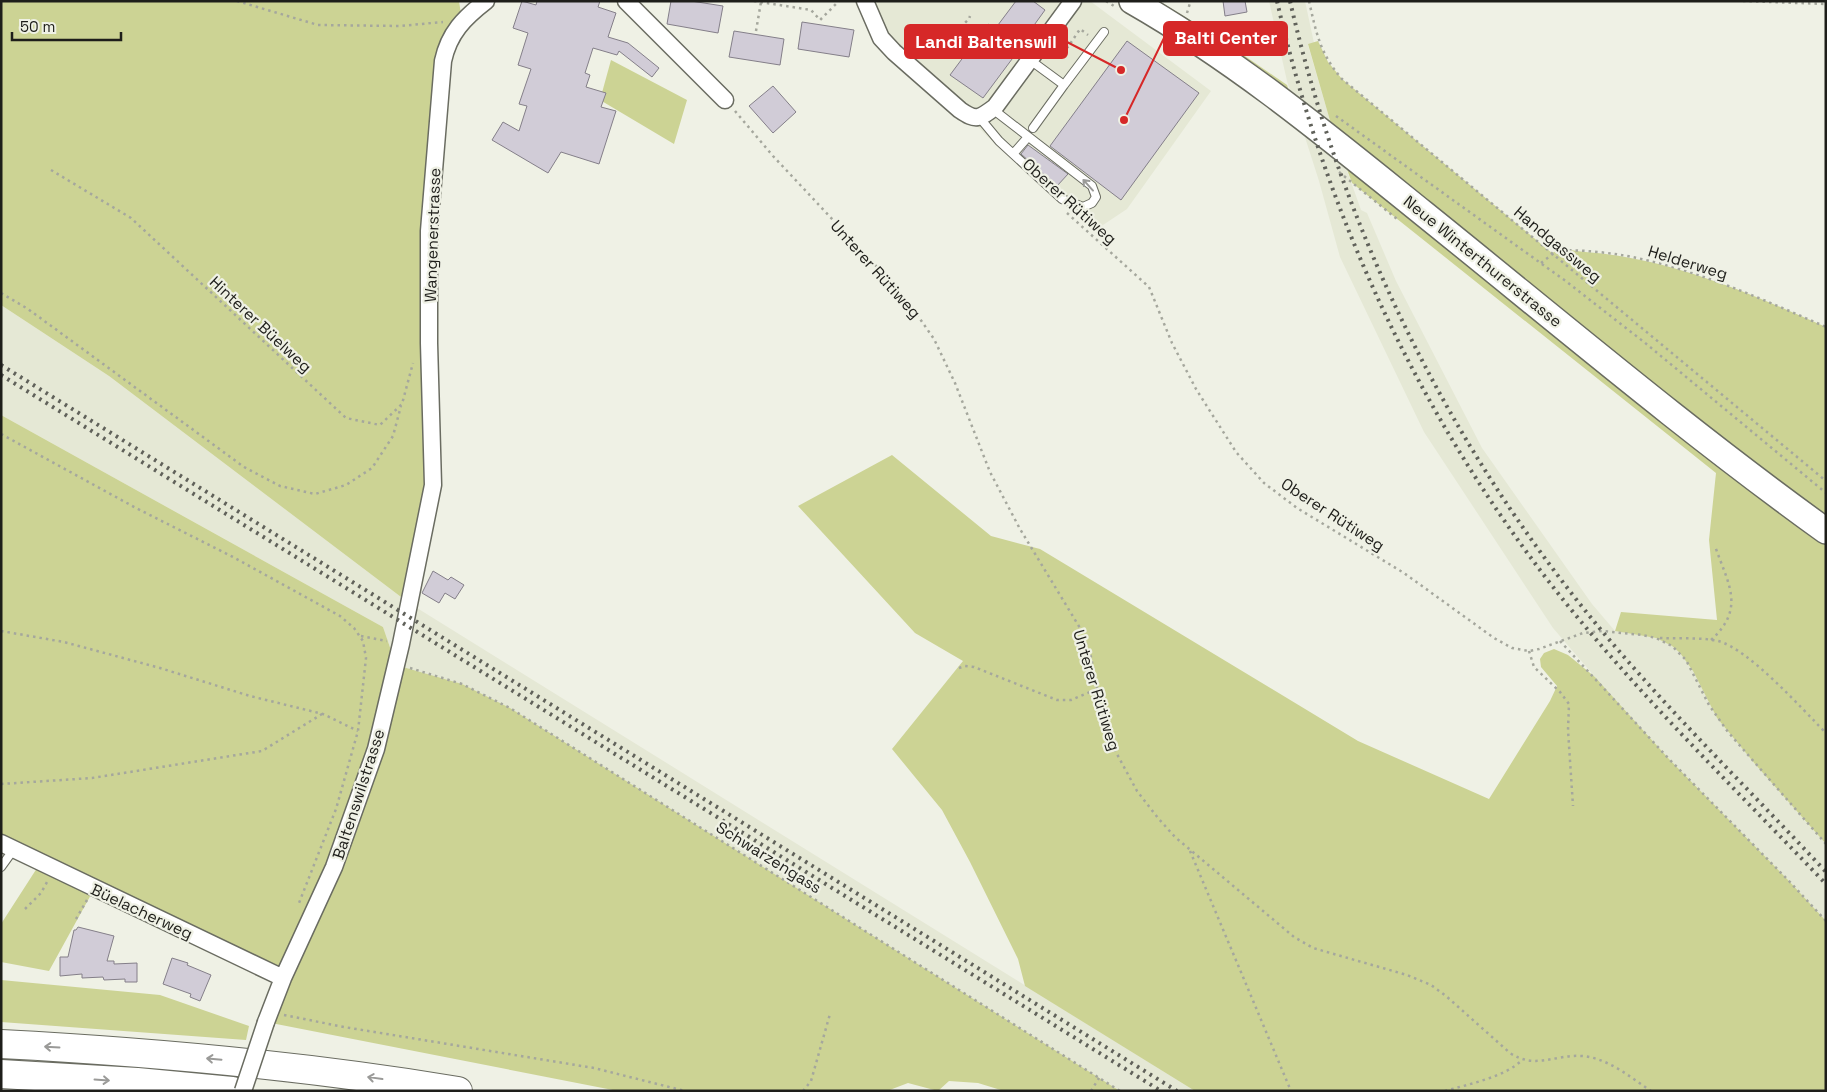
<svg xmlns="http://www.w3.org/2000/svg" width="1827" height="1092" font-family="'Space Grotesk',sans-serif">
<style>
.built{fill:#e5e8d5}
.green{fill:#ccd394}
.building{fill:#d1ccd7;stroke:#847f89}
.lines{fill:none;stroke-linecap:round;stroke-linejoin:round}
.lane-casing{stroke:#6a6c61;stroke-width:10}
.street-casing{stroke:#6a6c61;stroke-width:19}
.primary-casing{stroke:#6a6c61;stroke-width:28}
.highway-casing{stroke:#6a6c61;stroke-width:30}
.path{stroke:#a5a79d;stroke-width:2.5;stroke-dasharray:2.5 4;stroke-linecap:butt}
.lane{stroke:#fff;stroke-width:8}
.street{stroke:#fff;stroke-width:16}
.primary{stroke:#fff;stroke-width:25}
.highway{stroke:#fff;stroke-width:28}
.rail{stroke:#60615a;stroke-width:4;stroke-dasharray:2.5 5;stroke-linecap:butt}
.street-bridge-casing{stroke:#6a6c61;stroke-width:19;stroke-linecap:butt}
.street-bridge{stroke:#fff;stroke-width:16}
.oneway{stroke:#9a9a98}
.labels{text-anchor:middle;stroke-width:4.5;stroke-linejoin:round;paint-order:stroke}
.street-label{font-size:16px;fill:#1e1e1a;stroke:#eff1e5}
.leader{fill:none;stroke:#d62828;stroke-width:2}
.callout-dot{fill:#d62828;stroke:#eff1e5;stroke-width:2}
.callout{fill:#d62828;stroke:#d62828;stroke-width:2}
.callout-label{font-size:18px;text-anchor:middle;font-weight:bold;fill:#fff}
</style>
<rect width="100%" height="100%" fill="#eff1e5"/>
<path class="built" d="M 861,1 L 1090,1 L 1211,91 L 1127,209 L 1094,231 L 989,138 L 891,40 Z
M 1269,1 L 1305,1 L 1314,43 L 1308,45 L 1333,131 L 1361,210 L 1367,213 L 1396,281 L 1482,448 L 1592,604 L 1615,631 L 1656,638 L 1672,646 L 1680,653 L 1693,671 L 1717,718 L 1755,764 L 1826,844 L 1826,921 L 1789,881 L 1669,759 L 1595,677 L 1553,628 L 1424,432 L 1340,257 L 1319,181 L 1287,81 Z
M 1,305 L 109,376 L 409,603 L 1195,1091 L 1120,1091 L 510,708 L 462,684 L 396,665 L 383,627 L 1,415 Z"/>
<path class="green" d="M 1,1 L 459,1 L 462,21 L 438,112 L 433,485 L 409,603 L 109,376 L 1,305 Z
M 1151,1 L 1159,1 L 1213,34 L 1287,85 L 1290,94 Z
M 1318,41 L 1328,62 L 1342,79 L 1552,253 C 1561,247 1575,251 1585,252 C 1670,258 1749,293 1826,327 L 1826,844 L 1755,764 L 1717,718 L 1693,671 L 1680,653 L 1672,646 L 1656,638 L 1615,631 L 1621,612 L 1717,620 L 1709,540 L 1716,473 L 1352,183 L 1333,131 L 1308,44 Z
M 611,60 L 687,100 L 674,144 L 600,100 Z
M 1,415 L 383,627 L 396,665 L 462,684 L 510,708 L 1120,1091 L 1004,1091 L 978,1083 L 949,1081 L 938,1091 L 908,1083 L 887,1091 L 618,1091 L 266,1022 L 283,978 L 1,843 Z
M 892,455 L 991,536 L 1040,549 L 1358,741 L 1489,799 L 1550,701 L 1557,686 L 1541,667 L 1540,659 L 1544,653 L 1554,649 L 1568,655 L 1595,677 L 1669,759 L 1789,881 L 1826,921 L 1826,1091 L 1195,1091 L 1025,986 L 1018,959 L 970,862 L 942,810 L 892,749 L 963,661 L 915,633 L 798,506 Z
M 39,865 L 93,891 L 49,971 L 1,962 L 1,924 Z
M 1,980 L 160,995 L 249,1026 L 246,1040 L 1,1022 Z"/>
<path class="building" d="M 522,1 L 536,5 L 537,1 L 600,1 L 598,7 L 616,13 L 608,37 L 628,43 L 659,68 L 652,77 L 619,51 L 617,55 L 593,48 L 585,73 L 590,75 L 586,87 L 606,93 L 601,107 L 616,111 L 599,164 L 561,152 L 548,173 L 492,140 L 503,122 L 519,131 L 527,106 L 519,104 L 531,69 L 518,65 L 528,33 L 513,28 Z
M 671,1 L 691,1 L 723,6 L 718,33 L 667,24 Z
M 1016,1 L 1033,1 L 1045,10 L 1019,46 L 1021,47 L 983,98 L 950,75 L 988,24 L 995,29 Z
M 1223,1 L 1245,1 L 1247,12 L 1225,16 Z
M 802,22 L 854,30 L 849,57 L 798,49 Z
M 734,31 L 784,39 L 780,65 L 729,57 Z
M 1127,41 L 1199,93 L 1121,200 L 1050,146 Z
M 773,86 L 796,112 L 773,133 L 749,106 Z
M 1028,145 L 1068,174 L 1057,186 L 1021,154 Z
M 433,571 L 448,580 L 451,577 L 464,585 L 455,599 L 445,593 L 439,603 L 422,593 Z
M 78,927 L 114,936 L 107,961 L 114,961 L 114,964 L 137,963 L 137,982 L 125,982 L 125,979 L 104,980 L 103,977 L 82,978 L 82,974 L 60,976 L 60,957 L 68,957 L 74,930 L 76,930 Z
M 172,958 L 188,963 L 187,965 L 211,975 L 200,1001 L 190,997 L 191,994 L 163,984 Z"/>
<g class="lines">
<defs>
<path id="lane" d="M 1030,60 L 1064,85 L 1104,32
M 979,117 L 999,141 L 1062,199 L 1083,207 L 1092,203 L 1096,197 L 1092,186 L 999,114 L 995,107
M 1033,128 L 1064,85
M 1013,154 L 1028,137
M 1,867 L 14,849"/>
<path id="street" d="M 626,1 L 725,100
M 865,1 L 881,38 L 894,52 L 960,110 C 976,121 979,119 995,107 L 1073,1
M 1,843 L 283,978
M 266,1022 L 283,978 L 334,867 L 376,749 L 401,644 L 433,485 L 429,343 L 429,231 L 443,61 C 449,33 464,18 486,1"/>
<path id="primary" d="M 1132,1 C 1237,61 1330,138 1423,213 C 1556,320 1687,431 1826,531"/>
<path id="highway" d="M 1,1044 C 154,1052 307,1066 458,1091
M 1,1074 L 137,1082 L 232,1091"/>
</defs>
<use href="#lane" class="lane-casing"/>
<use href="#street" class="street-casing"/>
<use href="#primary" class="primary-casing"/>
<use href="#highway" class="highway-casing"/>
<path class="path" d="M 237,1 L 318,25 L 400,26 L 443,22
M 754,1 L 811,10 L 820,20 L 839,1
M 1106,1 L 1114,6
M 1309,1 C 1316,32 1320,54 1342,79 L 1826,481
M 1743,1 L 1826,4
M 1187,13 L 1190,3
M 756,31 L 761,2
M 951,36 L 969,19 L 970,16
M 1061,42 L 1068,47 L 1080,29 L 1088,35
M 735,111 L 773,156 L 893,284 L 911,306 L 934,339 L 955,383 L 990,472 L 1020,529 L 1080,628 L 1091,657 L 1101,708 L 1111,743 L 1137,791 L 1158,818 L 1175,837 L 1294,937 L 1313,948 L 1407,975 L 1431,985 L 1446,996 L 1510,1053 C 1536,1070 1555,1054 1582,1056 C 1608,1058 1630,1077 1651,1091
M 1336,116 L 1567,282 L 1644,342 L 1826,493
M 51,170 L 131,218 L 346,418 L 380,425 L 402,404 L 413,363
M 1339,172 L 1397,219
M 1067,213 L 1149,287 L 1172,343 L 1196,389 L 1236,452 L 1264,483 L 1297,508 L 1404,573 L 1494,638 L 1512,648 L 1529,651 L 1539,649 L 1583,633 L 1602,631 L 1642,635 L 1656,638 L 1672,646 L 1686,660 L 1709,705 L 1728,732 L 1826,844
M 1541,263 L 1558,250 C 1581,250 1605,252 1627,256 C 1696,269 1762,299 1826,327
M 1,293 L 28,309 L 244,467 L 280,486 L 315,494 L 346,485 L 372,468 L 393,436 L 401,406
M 1,434 L 136,508 L 233,557 L 340,616 L 354,628 L 363,641 L 366,658 L 358,731 L 336,809 L 299,903
M 1,631 L 64,642 L 160,668 L 250,696 L 323,714 L 358,731
M 361,636 L 387,641
M 1660,638 C 1679,639 1700,637 1718,641 C 1749,649 1802,709 1826,733
M 1711,640 C 1746,608 1728,584 1715,546
M 1560,641 L 1669,759 L 1789,881 L 1826,921
M 1529,651 L 1534,667 L 1560,692 L 1569,704 L 1568,730 L 1573,806
M 410,668 L 462,684 L 510,708 L 1120,1091
M 959,668 L 965,666 L 974,667 L 1057,700 L 1071,700 L 1097,689
M 1,784 L 92,778 L 262,751 L 322,714
M 1190,851 L 1291,1091
M 25,909 L 41,893 L 47,882
M 76,919 L 87,900
M 284,1015 L 344,1027 L 594,1068 L 685,1091
M 803,1091 L 811,1081 L 830,1014
M 1091,1091 L 1099,1078
M 1445,1091 C 1469,1084 1505,1077 1522,1060"/>
<use href="#lane" class="lane"/>
<use href="#street" class="street"/>
<use href="#primary" class="primary"/>
<use href="#highway" class="highway"/>
<path class="rail" d="M 1277,1 C 1329,229 1433,445 1583,624 C 1659,715 1744,798 1826,884
M 1290,1 C 1342,227 1445,439 1592,619 C 1665,708 1748,788 1826,872
M 1,365 L 1177,1091
M 1,375 L 1161,1091"/>
<defs>
<path id="street-bridge" d="M 243,1091 L 266,1022"/>
</defs>
<use href="#street-bridge" class="street-bridge-casing"/>
<use href="#street-bridge" class="street-bridge"/>
</g>
<defs><path id="oneway-shaft" d="M-6 0H5M1.5-3L5.5 0L1.5 3" fill="none" stroke-width="1.6" stroke-linecap="round" stroke-linejoin="round" transform="scale(1.25)"/></defs>
<g class="oneway">
<use href="#oneway-shaft" transform="translate(1088 185) rotate(-132)"/>
<use href="#oneway-shaft" transform="translate(52 1047) rotate(-177)"/>
<use href="#oneway-shaft" transform="translate(214 1059) rotate(-175)"/>
<use href="#oneway-shaft" transform="translate(375 1078) rotate(-172)"/>
<use href="#oneway-shaft" transform="translate(102 1080) rotate(4)"/>
</g>
<g class="labels">
<g class="street-label">
<text transform="translate(1070 201) rotate(42)" y="6">Oberer Rütiweg</text>
<text transform="translate(432 235) rotate(-88)" y="6">Wangenerstrasse</text>
<text transform="translate(1558 244) rotate(40)" y="6">Handgassweg</text>
<text transform="translate(1483 261) rotate(39)" y="6">Neue Winterthurerstrasse</text>
<text transform="translate(1688 262) rotate(17)" y="6">Helderweg</text>
<text transform="translate(876 269) rotate(48)" y="6">Unterer Rütiweg</text>
<text transform="translate(261 324) rotate(43)" y="6">Hinterer Büelweg</text>
<text transform="translate(1333 514) rotate(33)" y="6">Oberer Rütiweg</text>
<text transform="translate(1097 690) rotate(73)" y="6">Unterer Rütiweg</text>
<text transform="translate(358 794) rotate(-72)" y="6">Baltenswilstrasse</text>
<text transform="translate(769 857) rotate(32)" y="6">Schwarzengass</text>
<text transform="translate(142 911) rotate(25)" y="6">Büelacherweg</text>
</g>
</g>
<path class="leader" d="M1124 120L1164 38M1121 70L1067 42"/>
<g class="callout-dot">
<circle cx="1124" cy="120" r="5"/>
<circle cx="1121" cy="70" r="5"/>
</g>
<g class="callout">
<rect x="1164" y="22" width="123" height="33" rx="5"/>
<rect x="905" y="25" width="162" height="33" rx="5"/>
</g>
<g class="callout-label">
<text x="1226" y="44">Balti Center</text>
<text x="986" y="48">Landi Baltenswil</text>
</g>
<rect width="1827" height="1092" fill="none" stroke="#1e1e1a" stroke-width="5"/>
<path d="M12 32v8h109v-8" fill="none" stroke="#1e1e1a" stroke-width="2.5"/>
<text x="20" y="32" font-size="15" fill="#1e1e1a" stroke="#eff1e5" stroke-width="4" paint-order="stroke">50 m</text>
</svg>
